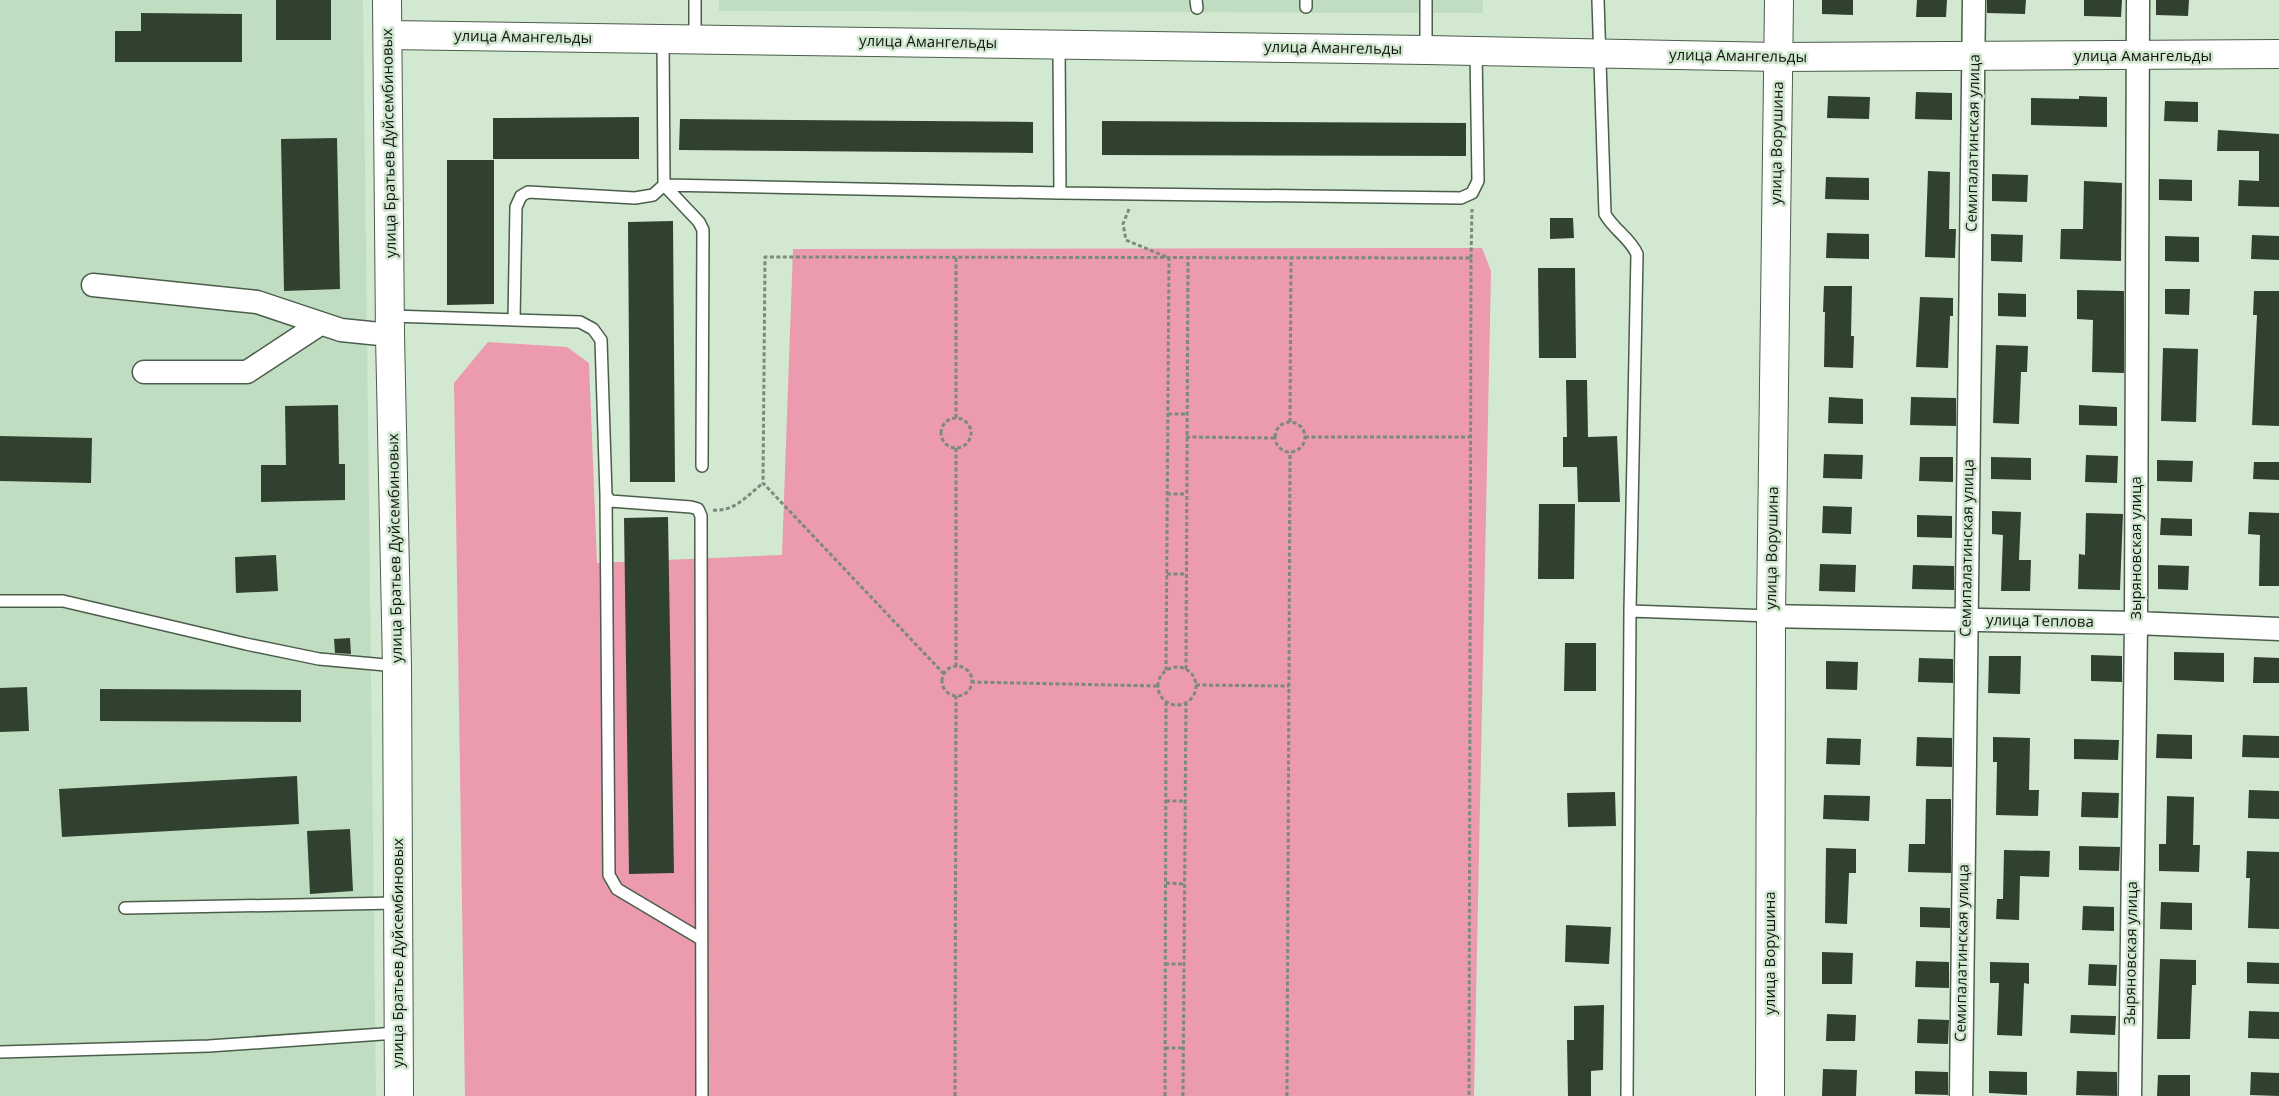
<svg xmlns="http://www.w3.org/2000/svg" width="2279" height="1096" font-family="'Open Sans',sans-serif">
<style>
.built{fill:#c1ddc1}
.green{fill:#ec9aae}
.building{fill:#304130}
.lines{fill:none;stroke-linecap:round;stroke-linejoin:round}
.service-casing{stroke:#4b5e4b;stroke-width:14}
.minor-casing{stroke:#4b5e4b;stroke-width:25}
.tertiary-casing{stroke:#4b5e4b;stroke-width:30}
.path{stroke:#7b8b7b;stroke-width:3;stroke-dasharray:4 2.5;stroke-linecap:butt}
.service{stroke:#fff;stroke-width:11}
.minor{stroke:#fff;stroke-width:22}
.tertiary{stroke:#fff;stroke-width:28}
.labels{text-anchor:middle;stroke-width:5;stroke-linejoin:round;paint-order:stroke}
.street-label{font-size:15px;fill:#101710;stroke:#d2e8d1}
</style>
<rect width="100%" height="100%" fill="#d2e8d1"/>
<path class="built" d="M 0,0 L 363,0 L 376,1096 L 0,1096 Z
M 719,0 L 1483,0 L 1483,13 L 719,11 Z"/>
<path class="green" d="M 1482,248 L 1491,271 L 1474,1096 L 465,1096 L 454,383 L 488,342 L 567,347 L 589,363 L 597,563 L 782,555 L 793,249 Z"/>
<path class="building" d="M 276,0 L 331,0 L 331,40 L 276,40 Z
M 1822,0 L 1853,0 L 1853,15 L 1822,14 Z
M 1917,0 L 1947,0 L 1946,17 L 1916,17 Z
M 1987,0 L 2026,0 L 2025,14 L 1987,13 Z
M 2084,0 L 2122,0 L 2121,17 L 2084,16 Z
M 2156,0 L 2189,0 L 2188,16 L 2156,15 Z
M 141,13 L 242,14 L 242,62 L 115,62 L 115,31 L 141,31 Z
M 1916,92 L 1952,93 L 1952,120 L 1915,119 Z
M 1828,96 L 1870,97 L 1869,119 L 1827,118 Z
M 2079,96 L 2107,97 L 2107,127 L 2031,125 L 2031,98 L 2079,99 Z
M 2165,101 L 2198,102 L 2198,122 L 2164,121 Z
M 639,117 L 639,159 L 493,159 L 493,118 Z
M 680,119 L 1033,122 L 1033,153 L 679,150 Z
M 1102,121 L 1466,123 L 1466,156 L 1102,155 Z
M 2218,130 L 2279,134 L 2279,207 L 2238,206 L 2239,180 L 2259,181 L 2259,151 L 2217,151 Z
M 337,138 L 340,289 L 284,291 L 281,139 Z
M 447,160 L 494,160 L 494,304 L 447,305 Z
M 1928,171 L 1950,172 L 1949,229 L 1956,229 L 1955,258 L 1925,257 Z
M 1992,174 L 2028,175 L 2027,202 L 1992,201 Z
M 1826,177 L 1869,178 L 1869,200 L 1825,199 Z
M 2159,179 L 2192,180 L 2192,201 L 2159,200 Z
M 2084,181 L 2122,183 L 2121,261 L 2060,259 L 2061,229 L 2083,229 Z
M 1550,218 L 1573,218 L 1574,238 L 1550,239 Z
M 673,221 L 675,482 L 630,482 L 628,222 Z
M 1827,233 L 1869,234 L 1869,259 L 1826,258 Z
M 1991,234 L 2023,235 L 2022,262 L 1991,261 Z
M 2252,235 L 2279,236 L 2279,260 L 2251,259 Z
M 2165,236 L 2199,237 L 2199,262 L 2165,261 Z
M 1538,268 L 1575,268 L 1576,358 L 1539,358 Z
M 1824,286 L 1852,286 L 1851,336 L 1854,336 L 1853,368 L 1824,367 L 1825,312 L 1823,312 Z
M 2165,289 L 2190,289 L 2189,315 L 2165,314 Z
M 2077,290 L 2124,291 L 2124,373 L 2092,372 L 2093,320 L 2077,319 Z
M 2254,291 L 2279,291 L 2279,426 L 2252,425 L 2257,315 L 2253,315 Z
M 1998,293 L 2026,294 L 2026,317 L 1998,316 Z
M 1920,297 L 1953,298 L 1953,316 L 1950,316 L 1948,368 L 1916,367 Z
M 1996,345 L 2028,346 L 2027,372 L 2021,372 L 2019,424 L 1993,423 Z
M 2163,348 L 2198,349 L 2196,422 L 2161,421 Z
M 1566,380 L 1587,380 L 1588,437 L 1617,436 L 1620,502 L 1578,502 L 1577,467 L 1563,467 L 1563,437 L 1567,437 Z
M 1829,397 L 1863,399 L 1863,424 L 1828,423 Z
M 1911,397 L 1956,398 L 1956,426 L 1910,425 Z
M 338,405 L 339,464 L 345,464 L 345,500 L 261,502 L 261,465 L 286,465 L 285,406 Z
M 2079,405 L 2117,407 L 2117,426 L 2079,425 Z
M 0,436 L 92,438 L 91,483 L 0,481 Z
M 1824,454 L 1863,455 L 1862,479 L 1823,478 Z
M 2086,455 L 2118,456 L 2117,483 L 2085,482 Z
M 1920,457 L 1953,457 L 1953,482 L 1919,481 Z
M 1991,457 L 2031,458 L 2031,480 L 1991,479 Z
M 2157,460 L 2193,461 L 2192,482 L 2157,481 Z
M 2254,462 L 2279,462 L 2279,480 L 2253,479 Z
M 1539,504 L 1575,504 L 1574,579 L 1538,579 Z
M 1823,506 L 1852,507 L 1851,534 L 1822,533 Z
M 1992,511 L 2021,512 L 2019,560 L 2031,560 L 2030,591 L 2001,591 L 2003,535 L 1992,534 Z
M 2249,512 L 2279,513 L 2279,586 L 2259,586 L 2260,535 L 2248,534 Z
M 2086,513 L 2123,514 L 2120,590 L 2078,589 L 2079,554 L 2085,555 Z
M 1917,515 L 1952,516 L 1952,538 L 1917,537 Z
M 668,517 L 674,873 L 629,874 L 624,518 Z
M 2161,518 L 2192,519 L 2192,536 L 2160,535 Z
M 276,555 L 278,591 L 236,593 L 235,557 Z
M 1820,564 L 1856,565 L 1855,592 L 1819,591 Z
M 1913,565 L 1954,566 L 1954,590 L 1912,589 Z
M 2158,565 L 2189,566 L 2188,590 L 2158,589 Z
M 350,638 L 351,654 L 335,653 L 334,639 Z
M 1565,643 L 1596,643 L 1596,691 L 1564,691 Z
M 2174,652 L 2224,653 L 2224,682 L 2174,680 Z
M 2091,655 L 2122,656 L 2122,682 L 2091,681 Z
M 1989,656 L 2021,656 L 2020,694 L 1988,693 Z
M 2254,657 L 2279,658 L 2279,683 L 2253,683 Z
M 1919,658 L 1953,659 L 1953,683 L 1918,682 Z
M 1826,661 L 1858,662 L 1857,690 L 1826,689 Z
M 27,687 L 29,731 L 0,732 L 0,688 Z
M 100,689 L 301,690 L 301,722 L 100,721 Z
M 2157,734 L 2192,735 L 2192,759 L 2156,758 Z
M 2243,735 L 2279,736 L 2279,758 L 2242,757 Z
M 1917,737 L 1952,738 L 1952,767 L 1916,766 Z
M 1993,737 L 2030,738 L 2029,790 L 2039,790 L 2038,816 L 1996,815 L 1997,762 L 1993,762 Z
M 1827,738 L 1861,739 L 1860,765 L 1826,764 Z
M 2074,739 L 2119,740 L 2118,760 L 2074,759 Z
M 297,776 L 299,824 L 62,837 L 59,789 Z
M 2249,790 L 2279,791 L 2279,819 L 2248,818 Z
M 1615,792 L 1616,826 L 1568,827 L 1567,793 Z
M 2082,792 L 2119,793 L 2118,818 L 2081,817 Z
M 1824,795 L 1870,796 L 1869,821 L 1823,819 Z
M 2167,796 L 2194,797 L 2193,845 L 2200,845 L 2199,872 L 2159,871 L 2159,844 L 2166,844 Z
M 1926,799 L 1951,799 L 1951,873 L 1908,872 L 1909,844 L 1925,844 Z
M 350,829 L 353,891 L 310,894 L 307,831 Z
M 2079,846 L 2120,847 L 2119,871 L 2079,870 Z
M 1826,848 L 1856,849 L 1856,873 L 1849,873 L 1847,924 L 1825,923 Z
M 2004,850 L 2050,851 L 2049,877 L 2020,876 L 2019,920 L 1996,919 L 1997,899 L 2003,899 Z
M 2247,851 L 2279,852 L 2279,929 L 2248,928 L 2250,878 L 2246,878 Z
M 2161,902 L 2192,903 L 2192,930 L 2160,929 Z
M 2083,906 L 2114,907 L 2114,931 L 2082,930 Z
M 1920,907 L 1950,908 L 1950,928 L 1920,927 Z
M 1566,925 L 1611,927 L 1609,964 L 1565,962 Z
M 1822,952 L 1853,953 L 1852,984 L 1822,984 Z
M 2160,959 L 2196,960 L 2196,985 L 2192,985 L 2190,1039 L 2157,1039 Z
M 1916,961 L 1949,962 L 1949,988 L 1915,987 Z
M 1990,962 L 2029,963 L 2029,984 L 2024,983 L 2022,1036 L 1997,1035 L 1999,983 L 1990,983 Z
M 2247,962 L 2279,963 L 2279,984 L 2247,983 Z
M 2089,964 L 2117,965 L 2116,986 L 2088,985 Z
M 1604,1005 L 1603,1070 L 1591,1071 L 1591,1096 L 1568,1096 L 1567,1040 L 1574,1040 L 1574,1006 Z
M 2249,1011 L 2279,1012 L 2279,1039 L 2248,1038 Z
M 1827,1014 L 1856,1015 L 1855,1041 L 1826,1041 Z
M 2071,1015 L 2116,1016 L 2115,1035 L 2070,1033 Z
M 1918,1019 L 1949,1020 L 1948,1044 L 1917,1043 Z
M 1823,1069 L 1857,1070 L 1856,1096 L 1822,1096 Z
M 1915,1071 L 1948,1072 L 1948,1095 L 1915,1094 Z
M 1989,1071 L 2027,1072 L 2027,1095 L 1989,1093 Z
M 2077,1071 L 2117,1072 L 2117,1096 L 2076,1095 Z
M 2251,1072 L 2279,1073 L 2279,1096 L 2250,1095 Z
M 2158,1075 L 2190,1075 L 2190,1096 L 2157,1096 Z"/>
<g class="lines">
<defs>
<path id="service" d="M 1196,0 L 1197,8
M 1426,0 L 1426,50
M 1598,0 L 1605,214 C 1613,229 1630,238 1637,254 L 1630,611 L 1627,1096
M 1306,7 L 1306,0
M 663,39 L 664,185 L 1060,193 L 1461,198 L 1472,193 L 1478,181 L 1476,51
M 695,39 L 695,0
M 1059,45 L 1060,193
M 391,316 L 514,320 L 516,207 L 521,196 L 528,192 L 635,198 L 653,195 L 664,185 L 699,222 L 703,230 L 702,466
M 514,320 L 580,322 L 593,329 L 601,340 L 606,495 L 610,501 L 691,507 L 698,509 L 701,516 L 702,1096
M 606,495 L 609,875 L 617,889 L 701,939
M 0,601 L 63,601 L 246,644 L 319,659 L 397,666
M 1630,611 L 1771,616
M 125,908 L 397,903
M 0,1052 L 209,1046 L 397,1033"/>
<path id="minor" d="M 93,285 L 257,302 L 341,330 L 390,335
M 144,372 L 247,372 L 320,324
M 1771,616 L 2136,623 L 2279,629
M 1961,1096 L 1974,0
M 2130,1096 L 2136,623 L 2138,0"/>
<path id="tertiary" d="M 387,0 L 390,335 L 397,666 L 399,1096
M 388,35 L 1426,50 L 1778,57 L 2279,54
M 1770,1096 L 1771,616 L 1779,0"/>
</defs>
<use href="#service" class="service-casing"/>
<use href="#minor" class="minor-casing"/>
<use href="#tertiary" class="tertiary-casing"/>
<path class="path" d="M 1129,209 L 1123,224 L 1126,240 L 1169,258 L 1166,670
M 1471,258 L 1472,209
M 1168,414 L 1187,414
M 956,418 L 956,257
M941 433a15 15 0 1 1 30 0a15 15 0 1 1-30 0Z
M 1290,422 L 1291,258
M1275 437a15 15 0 1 1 30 0a15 15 0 1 1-30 0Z
M 1186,437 L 1275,438
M 1305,437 L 1471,437
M 956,448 L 956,666
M 1167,494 L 1186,494
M 713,510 C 734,512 747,496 763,483
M 1167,574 L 1186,574
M942 681a15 15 0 1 1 30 0a15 15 0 1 1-30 0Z
M1158 686a19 19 0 1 1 38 0a19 19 0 1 1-38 0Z
M 1186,669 L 1188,258
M 944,674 L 763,483 L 765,257 L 1471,258 L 1469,1096
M 971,682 L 1158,686
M 1196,685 L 1289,686
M 1166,801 L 1185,801
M 1166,883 L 1185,884
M 1165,964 L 1184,964
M 1165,1048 L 1183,1048
M 955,1096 L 956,696
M 1165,1096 L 1166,701
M 1183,1096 L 1186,702
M 1287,1096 L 1290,452"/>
<use href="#service" class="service"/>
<use href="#minor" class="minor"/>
<use href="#tertiary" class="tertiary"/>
</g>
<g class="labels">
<g class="street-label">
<text transform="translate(523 37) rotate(1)" y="5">улица Амангельды</text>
<text transform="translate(928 42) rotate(1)" y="5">улица Амангельды</text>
<text transform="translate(1333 48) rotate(1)" y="5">улица Амангельды</text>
<text transform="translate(1738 56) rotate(1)" y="5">улица Амангельды</text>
<text x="2143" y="61">улица Амангельды</text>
<text transform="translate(389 143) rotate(-91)" y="5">улица Братьев Дуйсембиновых</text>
<text transform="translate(1777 143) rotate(-89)" y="5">улица Ворушина</text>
<text transform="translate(1973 143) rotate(-89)" y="5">Семипалатинская улица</text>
<text transform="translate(395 548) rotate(-91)" y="5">улица Братьев Дуйсембиновых</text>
<text transform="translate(1772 548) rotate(-89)" y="5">улица Ворушина</text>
<text transform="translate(1967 548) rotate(-89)" y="5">Семипалатинская улица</text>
<text transform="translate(2136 548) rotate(-90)" y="5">Зыряновская улица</text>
<text transform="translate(2040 621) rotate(1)" y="5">улица Теплова</text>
<text transform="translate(398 953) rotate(-90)" y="5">улица Братьев Дуйсембиновых</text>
<text transform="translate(1770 953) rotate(-90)" y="5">улица Ворушина</text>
<text transform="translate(1962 953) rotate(-89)" y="5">Семипалатинская улица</text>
<text transform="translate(2131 953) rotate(-89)" y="5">Зыряновская улица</text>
</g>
</g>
</svg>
